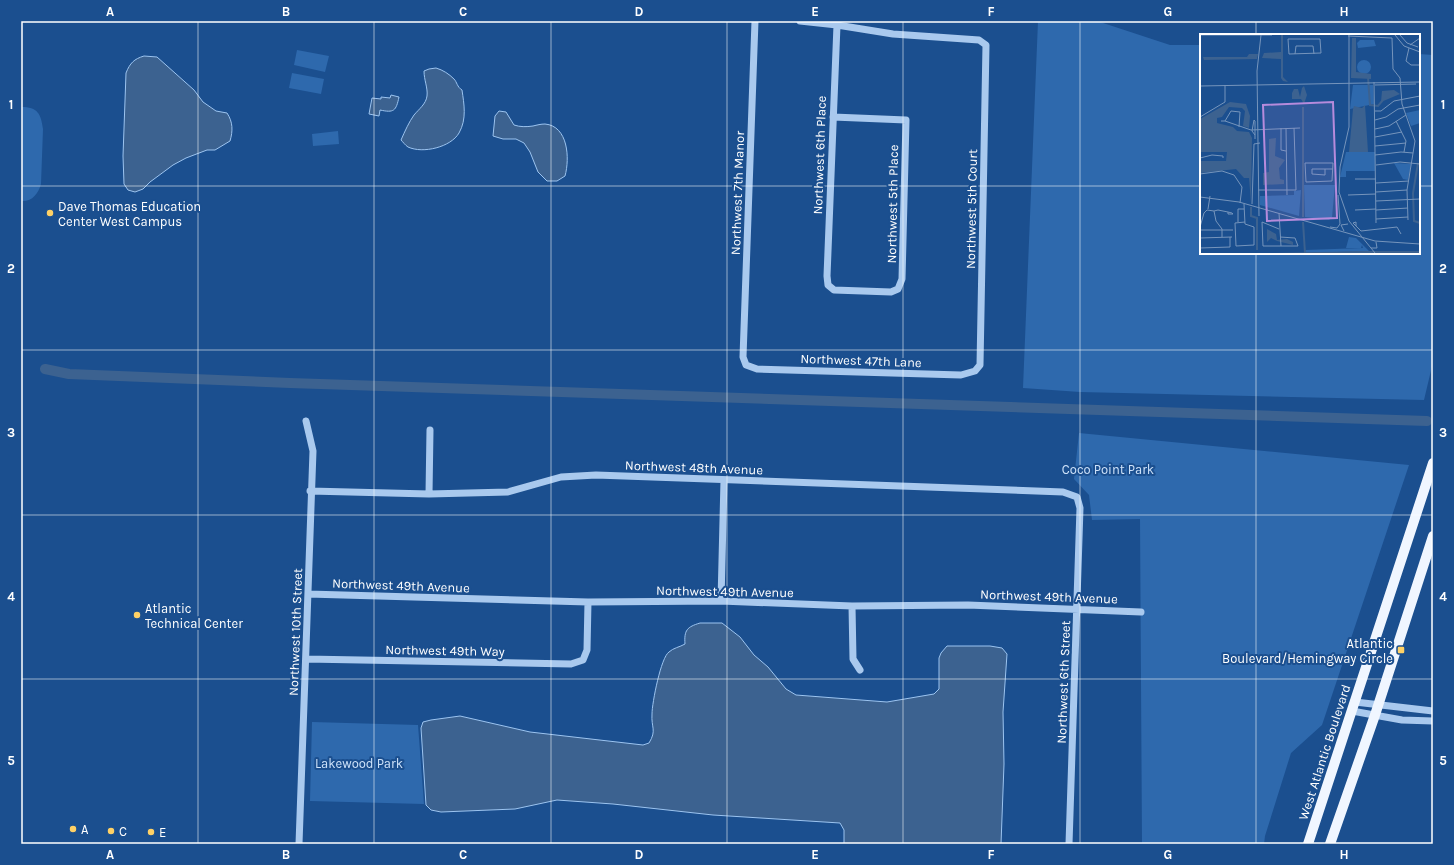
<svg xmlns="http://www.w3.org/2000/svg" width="1454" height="865" font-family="Karla,sans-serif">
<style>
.green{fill:#2e69ad}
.water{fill:#3c6290;stroke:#9cc4f0}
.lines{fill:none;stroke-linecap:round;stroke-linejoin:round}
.canal{stroke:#3c6290;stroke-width:10}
.minor{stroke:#a9c9ee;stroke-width:7}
.major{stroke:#f0f6ff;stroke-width:10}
.grid{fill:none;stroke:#fff;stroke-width:1;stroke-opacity:0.55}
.poi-dot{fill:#ffd166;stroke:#1b4f8f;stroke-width:1.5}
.labels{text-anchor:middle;stroke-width:4;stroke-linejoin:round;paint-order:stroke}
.street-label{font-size:13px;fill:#fff;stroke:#1b4f8f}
.poi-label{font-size:13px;fill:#fff;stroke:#1b4f8f;text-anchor:start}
.park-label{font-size:13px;fill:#cfe3fa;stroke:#1b4f8f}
.inset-river{fill:none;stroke:#3c6290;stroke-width:2}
.inset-road{fill:none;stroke:#7695bc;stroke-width:1}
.view{fill:#b68bdc;fill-opacity:0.15;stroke:#b68bdc;stroke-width:2}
.inset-edge{fill:none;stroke:#fff;stroke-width:2}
.neatline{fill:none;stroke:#fff;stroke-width:1.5}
.grid-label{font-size:13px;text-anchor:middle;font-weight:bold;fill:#fff}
</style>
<rect width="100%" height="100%" fill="#1b4f8f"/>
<path class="green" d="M 1038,21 L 1097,21 L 1170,45 L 1201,45 L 1201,253 L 1419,253 L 1419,54 L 1433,55 L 1433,362 L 1424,400 L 1080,392 L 1023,388 Z
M 297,50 L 329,56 L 325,72 L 294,65 Z
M 292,73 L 324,79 L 321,94 L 289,88 Z
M 21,107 C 38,107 41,114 43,129 L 41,184 C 38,194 32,202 21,201 Z
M 338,131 L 339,144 L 313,146 L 312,134 Z
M 1079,433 L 1409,465 L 1322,725 L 1291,753 L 1265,836 L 1264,844 L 1142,844 L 1140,519 L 1092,520 L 1089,495 L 1074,479 Z
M 312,722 L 418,725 L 424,804 L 310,801 Z"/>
<path class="water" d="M 144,56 L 157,57 L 194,90 L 203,102 L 216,111 L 227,113 C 233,122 233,131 230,141 L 215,150 L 207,150 L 186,158 L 173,165 L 150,182 L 143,189 L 135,192 L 128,190 L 124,184 L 123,156 L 126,73 C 130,63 134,59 144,56 Z
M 436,68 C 443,70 449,74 454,79 C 457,82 457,87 462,90 C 464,104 467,119 459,133 C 451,147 423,154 408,147 C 405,145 403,142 401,140 C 405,131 409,122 414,115 C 419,109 426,104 427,96 C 428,88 424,80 424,71 L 429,69 Z
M 391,95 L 399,97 C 396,111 394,113 380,110 L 379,116 L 369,114 L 372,98 L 381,99 L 381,97 L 390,98 Z
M 499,111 L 506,112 L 514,125 C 520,127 526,127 533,126 C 537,125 541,124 545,124 C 568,126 570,158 565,176 L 557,181 L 547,181 L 538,172 L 530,152 L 524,143 L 516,139 L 503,139 L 493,136 L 495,116 Z
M 700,623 L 722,623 L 740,637 L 754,655 L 768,667 L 786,689 L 796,695 L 887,702 L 934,694 L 939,689 L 939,658 L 941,653 L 947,646 L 990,646 L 1002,648 L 1007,654 L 1003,712 L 1004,764 L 1001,844 L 844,844 L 844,830 L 840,823 L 713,815 L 613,804 L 557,800 L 515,809 L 441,812 L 431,810 L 426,805 L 421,728 L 423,722 L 431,720 L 460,716 L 530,732 L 643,745 L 649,743 C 657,730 651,728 652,714 C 652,703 661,657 669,652 C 673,648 680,647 685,644 C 684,630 687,627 700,623 Z"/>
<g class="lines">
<path class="canal" d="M 45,369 L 69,374 L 290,383 L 1427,421"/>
<path class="minor" d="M 755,21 L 743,357 L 746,365 L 757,369 L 961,375 L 975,371 L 980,365 L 986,45 L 979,40 L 893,34 L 837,25 L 800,21
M 833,117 L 906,120 L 902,279 L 898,289 L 891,292 L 834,290 L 828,285 L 827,276 L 837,25
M 310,491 L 429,494 L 508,492 L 561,477 L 596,475 L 1063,492 L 1077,497 L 1080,508 L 1069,844
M 429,494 L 430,430
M 308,594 L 588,602 L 721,601 L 852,606 L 968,605 L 1141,612
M 721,601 L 724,480
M 852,606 L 853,659 L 860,670
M 306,659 L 571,664 L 583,660 L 587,650 L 588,602
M 1355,702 L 1433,711
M 1352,711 L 1402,720 L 1433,721
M 299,844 L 313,451 L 306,421"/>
<path class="major" d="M 1308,844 L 1433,463
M 1330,844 L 1375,715 L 1433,536"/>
</g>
<path class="grid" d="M 198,21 L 198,844M 374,21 L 374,844M 551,21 L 551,844M 727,21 L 727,844M 903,21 L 903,844M 1080,21 L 1080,844M 1256,21 L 1256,35M 21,186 L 1201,186M 1419,186 L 1433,186M 1256,253 L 1256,844M 21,350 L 1433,350M 21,515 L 1433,515M 21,679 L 1433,679"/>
<g class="poi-dot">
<circle cx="50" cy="213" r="4"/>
<circle cx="137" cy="615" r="4"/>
<rect x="1397" y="646" width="8" height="8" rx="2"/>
<circle cx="73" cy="829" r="4"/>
<circle cx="111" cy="831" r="4"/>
<circle cx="151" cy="832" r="4"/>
</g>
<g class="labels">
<g class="street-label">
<text transform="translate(819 155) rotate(-88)" y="5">Northwest 6th Place</text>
<text transform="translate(737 193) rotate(-88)" y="5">Northwest 7th Manor</text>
<text transform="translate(892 204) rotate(-89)" y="5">Northwest 5th Place</text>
<text transform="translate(971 209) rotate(-89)" y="5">Northwest 5th Court</text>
<text transform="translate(861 360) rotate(2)" y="5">Northwest 47th Lane</text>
<text transform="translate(694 467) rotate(2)" y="5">Northwest 48th Avenue</text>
<text transform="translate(401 585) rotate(2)" y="5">Northwest 49th Avenue</text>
<text transform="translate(725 591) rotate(1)" y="5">Northwest 49th Avenue</text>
<text transform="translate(1049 596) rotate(2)" y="5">Northwest 49th Avenue</text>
<text transform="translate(295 632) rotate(-88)" y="5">Northwest 10th Street</text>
<text transform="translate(445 650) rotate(1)" y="5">Northwest 49th Way</text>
<text transform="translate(1063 682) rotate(-88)" y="5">Northwest 6th Street</text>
<text transform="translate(1324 752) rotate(-72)" y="5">West Atlantic Boulevard</text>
</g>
<g class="poi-label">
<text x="58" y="211">Dave Thomas Education<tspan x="58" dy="15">Center West Campus</tspan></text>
<text x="145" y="613">Atlantic<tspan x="145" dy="15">Technical Center</tspan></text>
<text x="1393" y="648" text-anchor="end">Atlantic<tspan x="1393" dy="15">Boulevard/Hemingway Circle</tspan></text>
<text x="81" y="834">A</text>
<text x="119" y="836">C</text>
<text x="159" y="837">E</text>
</g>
<g class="park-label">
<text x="1108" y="474">Coco Point Park</text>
<text x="359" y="768">Lakewood Park</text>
</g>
</g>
<g transform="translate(1200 34)">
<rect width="220" height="220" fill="#1b4f8f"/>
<path d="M 160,6 L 174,6 L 176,12 L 158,14 L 157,9 ZM157 33a7 7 0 1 1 14 0a7 7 0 1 1-14 0ZM 153,51 L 173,51 L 174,70 L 150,75 ZM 220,76 L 220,89 L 211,92 L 206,79 ZM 146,118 L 175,118 L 175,137 L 146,137 L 146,143 L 140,143 ZM 194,129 L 211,130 L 208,146 L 203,145 ZM 104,151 L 135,151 L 132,183 L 129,186 L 105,183 ZM 101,156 L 99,182 L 60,171 L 60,162 L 94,161 L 94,157 ZM 149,203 L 156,204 L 169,217 L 104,219 L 105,216 L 163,214 L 162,211 L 161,214 L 146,214 Z" fill="#2e69ad"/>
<path d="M 81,1 L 83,1 L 83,43 L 88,48 L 83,47 L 81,44 L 81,25 L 62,24 L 64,19 L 81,18 ZM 152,4 L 156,4 L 156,38 L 171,40 L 171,45 L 151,44 ZM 49,20 L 58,20 L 57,25 L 4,26 L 3,23 L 47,23 ZM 104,52 L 107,61 L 104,70 L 101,65 L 92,65 L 92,59 L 94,55 L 98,55 L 100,63 L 102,54 ZM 194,56 L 200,60 L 181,68 L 182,57 ZM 30,68 L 46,70 L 50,82 L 49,94 L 43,92 L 45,77 L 42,74 L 29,73 L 22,83 L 17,84 L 17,89 L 33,93 L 37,97 L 49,98 L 52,104 L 51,169 L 49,144 L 44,144 L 36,135 L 0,139 L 0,127 L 26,127 L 27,118 L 1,118 L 0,122 L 0,85 ZM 165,71 L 168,118 L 149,118 L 153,75 L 154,72 L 162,74 ZM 76,104 L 75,122 L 85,126 L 79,134 L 80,145 L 84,146 L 84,150 L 63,151 L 63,139 L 69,138 L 69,105 ZM 67,195 L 76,200 L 77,206 L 87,205 L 93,208 L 93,211 L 77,207 L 71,204 L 67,208 ZM 167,217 L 220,217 L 220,219 L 73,219 Z" fill="#3c6290"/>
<path class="inset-river" d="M 168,43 L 170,71 L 178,72 L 183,66M 218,129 L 213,159 L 214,187 L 220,189M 51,173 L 51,182 L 57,184 L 57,216M 103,183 L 103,73M 103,188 L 105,219"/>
<path class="inset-road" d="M 0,1 L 72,1M 149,1 L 149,93 L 140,133 L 139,158 L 149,187 L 175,219M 195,1 L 204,12 L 220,18M 200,1 L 207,9 L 218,13M 148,2 L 192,4 L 193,35 L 200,44 L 202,70 L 215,107 L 207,156 L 208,186M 88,5 L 120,5 L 121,19 L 89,20 ZM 210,11 L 220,4M 209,14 L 206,27 L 211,31 L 220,31M 95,20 L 96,12 L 113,12 L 114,20M 174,48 L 176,189M 175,51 L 216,50M 0,52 L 220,48M 175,77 L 181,77 L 194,67 L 220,62M 0,83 L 25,68 L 25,51M 175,86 L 186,83 L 198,75 L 220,71M 21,87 L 25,87 L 31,77 L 40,78 L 39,93M 25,87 L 51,96 L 100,94M 196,87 L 206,107 L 204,118M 81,94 L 81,116 L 86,117M 86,94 L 87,161M 175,95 L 189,92 L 206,81M 175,103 L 202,98M 55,105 L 55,87 L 54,86 L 52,97 L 55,101M 175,112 L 206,109M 175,121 L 201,118 L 213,119M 0,124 L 12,121 L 23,122 L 23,124M 105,129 L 133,129 L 132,147 L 106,148 ZM 176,131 L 200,128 L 220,130M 125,135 L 125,141 L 112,140 L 112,135 L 133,135M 0,140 L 22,137 L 34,141 L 42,153 L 40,169M 155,145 L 176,145M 176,149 L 209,147M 220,151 L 220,182M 58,156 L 96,156 L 94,94M 176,158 L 207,156M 148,161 L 176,160M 0,163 L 39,168 L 175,207 L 220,210M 176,167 L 220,165M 44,170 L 45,190 L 54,193 L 54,211 L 36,212 L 35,189 L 45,188M 52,170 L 54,110 L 60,109M 8,175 L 10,162M 155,176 L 176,175M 176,176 L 208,174M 14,177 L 18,176 L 28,178 L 32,179 L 33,180 L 28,180 L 28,178M 4,179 L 7,176 L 14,177 L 16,187 L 22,195 L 22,203M 79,179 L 81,212M 59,182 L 57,37 L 61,1M 176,185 L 208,183M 38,188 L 38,175 L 44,175M 156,192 L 153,189 L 156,188 L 156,192 L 161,197 L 197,193 L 201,200M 0,193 L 4,179M 130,193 L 137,194 L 140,190 L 138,161M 79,195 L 62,188 L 63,212 L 98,212 L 95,204 L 80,203M 0,196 L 33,196M 144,197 L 141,191 L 148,190M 0,204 L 32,203M 0,214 L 30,213 L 30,203M 171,214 L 177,214 L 176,208"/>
<path class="view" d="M 133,68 L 137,184 L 67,187 L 63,71 Z"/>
<rect width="220" height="220" class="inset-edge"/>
</g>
<rect width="1454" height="865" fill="none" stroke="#1b4f8f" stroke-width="44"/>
<rect x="22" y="22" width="1410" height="821" class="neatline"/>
<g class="grid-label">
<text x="110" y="16">A</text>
<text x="286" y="16">B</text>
<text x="463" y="16">C</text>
<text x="639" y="16">D</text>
<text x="815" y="16">E</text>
<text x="991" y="16">F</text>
<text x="1168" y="16">G</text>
<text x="1344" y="16">H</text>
<text x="11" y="109">1</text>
<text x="1443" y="109">1</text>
<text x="11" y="273">2</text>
<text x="1443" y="273">2</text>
<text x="11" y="437">3</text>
<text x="1443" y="437">3</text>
<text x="11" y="601">4</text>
<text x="1443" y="601">4</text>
<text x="11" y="765">5</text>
<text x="1443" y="765">5</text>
<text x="110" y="859">A</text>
<text x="286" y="859">B</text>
<text x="463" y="859">C</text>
<text x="639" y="859">D</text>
<text x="815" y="859">E</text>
<text x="991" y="859">F</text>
<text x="1168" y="859">G</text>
<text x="1344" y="859">H</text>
</g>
</svg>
